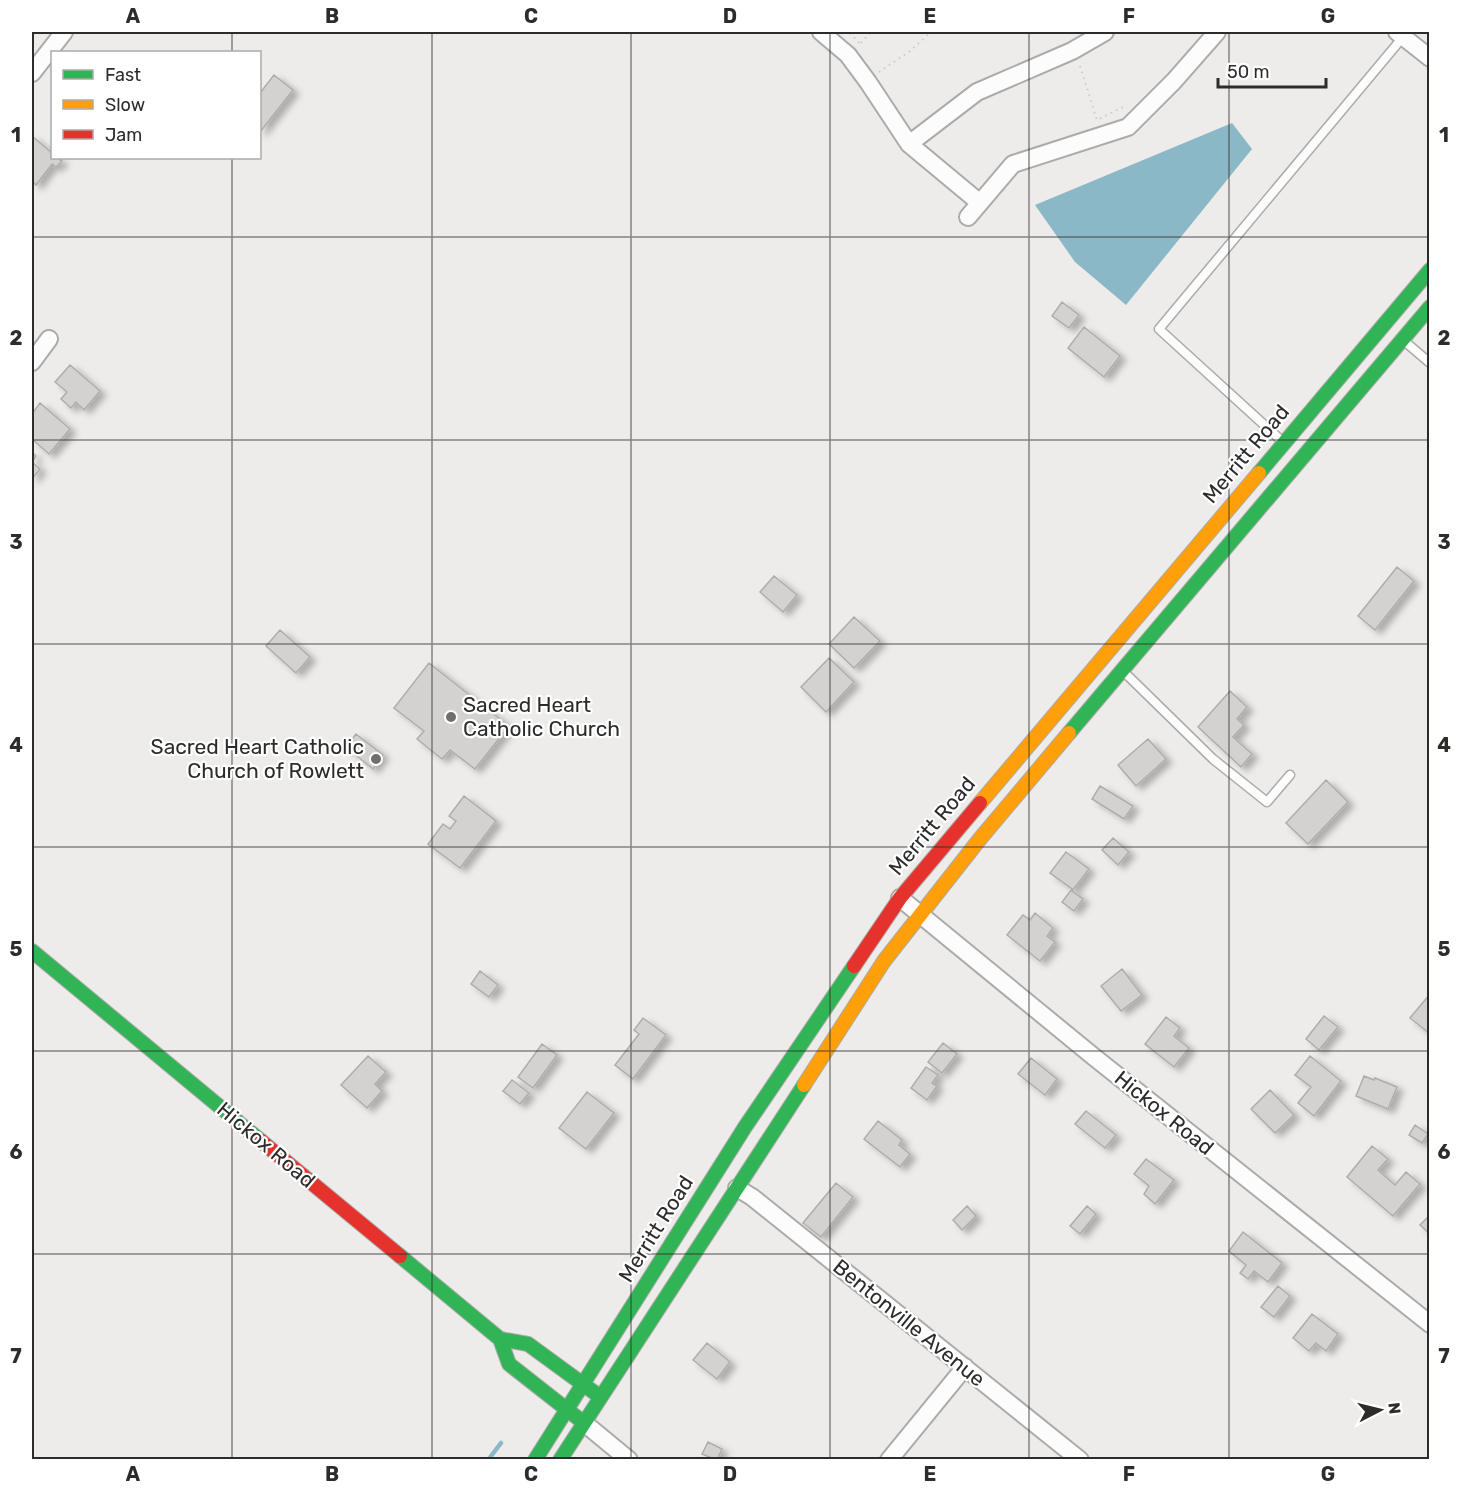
<svg xmlns="http://www.w3.org/2000/svg" width="1461" height="1491" font-family="Rubik,sans-serif">
<style>
.water{fill:#8bb8c7}
.lines{fill:none;stroke-linecap:round;stroke-linejoin:round}
.stream{stroke:#8bb8c7;stroke-width:4.5}
.building{fill:#d4d2d1;stroke:#afadac;stroke-width:1.5;filter:url(#shadow)}
.lane-casing{stroke:#acaba9;stroke-width:11}
.street-casing{stroke:#acaba9;stroke-width:20}
.fast-casing{stroke:#acaba9;stroke-width:16}
.slow-casing{stroke:#acaba9;stroke-width:16}
.jam-casing{stroke:#acaba9;stroke-width:16}
.path{stroke:#cbcbcb;stroke-width:2;stroke-dasharray:1.5 4.5;stroke-linecap:butt}
.lane{stroke:#fcfcfc;stroke-width:8}
.street{stroke:#fcfcfc;stroke-width:16}
.fast{stroke:#30b455;stroke-width:14}
.slow{stroke:#ff9f0a;stroke-width:14}
.jam{stroke:#e5322d;stroke-width:14}
.grid{fill:none;stroke:#2d2c2b;stroke-width:1.5;stroke-opacity:0.55}
.poi-dot{fill:#716f6e;stroke:#fff;stroke-width:2}
.labels{text-anchor:middle;stroke-width:4.5;stroke-linejoin:round;paint-order:stroke}
.street-label{font-size:21px;fill:#2d2c2b;stroke:#fff}
.poi-label{font-size:21px;fill:#2d2c2b;stroke:#fff;text-anchor:start}
.neatline{fill:none;stroke:#2d2c2b;stroke-width:2}
.grid-label{font-size:20px;text-anchor:middle;font-weight:bold;fill:#2d2c2b}
</style>
<defs>
<filter id="shadow"><feDropShadow dx="6" dy="4" stdDeviation="3" flood-color="#0004"/></filter>
</defs>
<rect width="100%" height="100%" fill="#eeecea"/>
<path class="water" d="M 1232,123 L 1252,149 L 1126,305 L 1075,262 L 1035,205 Z"/>
<g class="lines">
<path class="stream" d="M 488,1460 L 501,1443"/>
</g>
<path class="building" d="M 274,75 L 293,90 L 260,132 L 260,93 Z
M 32,136 L 52,153 L 52,158 L 57,158 L 62,161 L 56,167 L 52,164 L 36,185 L 32,181 Z
M 1062,302 L 1079,315 L 1069,328 L 1052,316 Z
M 1084,327 L 1120,356 L 1104,377 L 1068,348 Z
M 70,365 L 100,391 L 84,410 L 76,402 L 71,408 L 61,399 L 67,392 L 55,382 Z
M 40,403 L 70,429 L 49,454 L 32,439 L 32,414 Z
M 32,452 L 36,456 L 32,462 L 40,469 L 32,479 Z
M 1397,567 L 1414,581 L 1375,630 L 1358,616 Z
M 774,576 L 797,595 L 783,612 L 760,592 Z
M 854,617 L 880,641 L 854,668 L 829,644 Z
M 280,630 L 310,657 L 296,673 L 266,646 Z
M 829,658 L 854,682 L 826,712 L 801,687 Z
M 429,663 L 509,726 L 475,769 L 450,750 L 442,759 L 417,739 L 424,731 L 394,708 Z
M 1230,691 L 1247,707 L 1237,719 L 1244,725 L 1233,737 L 1252,754 L 1241,767 L 1198,727 Z
M 356,734 L 383,755 L 373,769 L 346,747 Z
M 1148,739 L 1166,759 L 1136,786 L 1118,765 Z
M 1326,780 L 1348,802 L 1308,844 L 1286,823 Z
M 1100,786 L 1133,806 L 1124,819 L 1092,799 Z
M 464,796 L 496,821 L 460,868 L 428,844 L 443,824 L 450,829 L 456,821 L 449,816 Z
M 1113,838 L 1129,852 L 1118,865 L 1102,850 Z
M 1066,852 L 1089,869 L 1072,891 L 1083,899 L 1074,911 L 1062,902 L 1072,889 L 1050,873 Z
M 1035,913 L 1053,928 L 1047,936 L 1055,942 L 1040,961 L 1007,935 L 1023,915 L 1030,920 Z
M 1122,969 L 1142,995 L 1121,1011 L 1101,986 Z
M 480,971 L 498,985 L 489,997 L 471,984 Z
M 1430,994 L 1430,1032 L 1429,1033 L 1410,1018 Z
M 1324,1016 L 1338,1027 L 1319,1050 L 1306,1039 Z
M 1166,1017 L 1180,1028 L 1174,1036 L 1189,1048 L 1174,1067 L 1145,1044 Z
M 643,1018 L 666,1035 L 633,1079 L 615,1065 L 639,1034 L 634,1030 Z
M 943,1043 L 957,1054 L 942,1073 L 928,1062 Z
M 542,1044 L 557,1055 L 533,1088 L 518,1077 Z
M 368,1056 L 386,1072 L 375,1084 L 382,1091 L 367,1108 L 341,1085 Z
M 1310,1056 L 1341,1081 L 1314,1116 L 1298,1103 L 1311,1087 L 1295,1075 Z
M 1031,1058 L 1057,1079 L 1045,1095 L 1018,1074 Z
M 926,1067 L 938,1075 L 932,1083 L 937,1086 L 927,1100 L 911,1088 Z
M 1364,1076 L 1374,1080 L 1375,1078 L 1397,1087 L 1388,1109 L 1356,1096 Z
M 512,1080 L 529,1093 L 520,1104 L 503,1091 Z
M 1270,1090 L 1294,1115 L 1275,1133 L 1251,1109 Z
M 587,1092 L 614,1113 L 586,1149 L 559,1128 Z
M 1086,1111 L 1116,1135 L 1105,1148 L 1075,1124 Z
M 878,1121 L 902,1140 L 899,1145 L 910,1154 L 900,1167 L 864,1139 Z
M 1415,1125 L 1428,1134 L 1422,1143 L 1409,1135 Z
M 1372,1146 L 1388,1159 L 1378,1170 L 1395,1185 L 1406,1172 L 1420,1184 L 1393,1216 L 1347,1177 Z
M 1146,1159 L 1174,1180 L 1155,1204 L 1144,1194 L 1149,1186 L 1134,1174 Z
M 836,1183 L 853,1197 L 821,1237 L 803,1223 Z
M 967,1206 L 976,1216 L 962,1230 L 953,1220 Z
M 1087,1206 L 1096,1214 L 1080,1234 L 1070,1226 Z
M 1430,1215 L 1430,1234 L 1420,1225 Z
M 1243,1232 L 1282,1263 L 1268,1282 L 1254,1271 L 1248,1279 L 1240,1273 L 1246,1265 L 1229,1251 Z
M 1278,1286 L 1290,1296 L 1274,1317 L 1261,1307 Z
M 1312,1314 L 1338,1334 L 1326,1351 L 1316,1343 L 1309,1351 L 1293,1338 Z
M 707,1343 L 730,1362 L 717,1379 L 693,1360 Z
M 708,1442 L 722,1449 L 717,1460 L 702,1454 Z"/>
<g class="lines">
<defs>
<path id="lane" d="M 1403,340 L 1430,363
M 1283,442 L 1159,329 L 1403,37
M 1123,671 L 1213,759 L 1267,802 L 1290,775"/>
<path id="street" d="M 821,32 L 848,55 L 868,82 L 909,144 L 980,203
M 1397,32 L 1430,58
M 32,73 L 64,32
M 909,144 L 977,92 L 1072,51 L 1105,32
M 968,217 L 1013,164 L 1128,127 L 1174,81 L 1217,32
M 32,362 L 49,339
M 900,898 L 1094,1057 L 1430,1324
M 737,1188 L 752,1197 L 1080,1460
M 583,1422 L 629,1460
M 889,1460 L 965,1367"/>
<path id="fast" d="M 1259,473 L 1430,270
M 1069,733 L 1430,307
M 32,951 L 261,1141
M 400,1256 L 500,1339 L 528,1344 L 595,1393
M 500,1339 L 509,1364 L 579,1419
M 535,1460 L 745,1127 L 854,966
M 560,1460 L 804,1085"/>
<path id="slow" d="M 980,803 L 1259,473
M 804,1085 L 884,961 L 979,840 L 1069,733"/>
<path id="jam" d="M 854,966 L 900,898 L 980,803
M 261,1141 L 400,1256"/>
</defs>
<use href="#lane" class="lane-casing"/>
<use href="#street" class="street-casing"/>
<use href="#fast" class="fast-casing"/>
<use href="#slow" class="slow-casing"/>
<use href="#jam" class="jam-casing"/>
<path class="path" d="M 850,33 L 862,46
M 861,43 L 871,32
M 1080,66 L 1097,120 L 1127,105
M 879,72 L 910,51 L 931,32"/>
<use href="#lane" class="lane"/>
<use href="#street" class="street"/>
<use href="#fast" class="fast"/>
<use href="#slow" class="slow"/>
<use href="#jam" class="jam"/>
</g>
<path class="grid" d="M 232,32 L 232,52M 432,32 L 432,1460M 631,32 L 631,1460M 830,32 L 830,1460M 1029,32 L 1029,1460M 1229,32 L 1229,1460M 232,158 L 232,1460M 32,237 L 1430,237M 32,440 L 1430,440M 32,644 L 1430,644M 32,847 L 1430,847M 32,1051 L 1430,1051M 32,1254 L 1430,1254"/>
<g class="poi-dot">
<circle cx="451" cy="717" r="6"/>
<circle cx="376" cy="759" r="6"/>
</g>
<g class="labels">
<g class="street-label">
<text transform="translate(1246 454) rotate(-50)" y="7">Merritt Road</text>
<text transform="translate(932 826) rotate(-50)" y="7">Merritt Road</text>
<text transform="translate(1164 1113) rotate(39)" y="7">Hickox Road</text>
<text transform="translate(266 1145) rotate(40)" y="7">Hickox Road</text>
<text transform="translate(656 1229) rotate(-58)" y="7">Merritt Road</text>
<text transform="translate(909 1323) rotate(39)" y="7">Bentonville Avenue</text>
</g>
<g class="poi-label">
<text x="463" y="712">Sacred Heart<tspan x="463" dy="24">Catholic Church</tspan></text>
<text x="364" y="754" text-anchor="end">Sacred Heart Catholic<tspan x="364" dy="24">Church of Rowlett</tspan></text>
</g>
</g>
<rect width="1461" height="1491" fill="none" stroke="#ffffff" stroke-width="66"/>
<rect x="51" y="51" width="210" height="108" fill="#ffffff" stroke="#ababaa" stroke-width="1.5"/>
<rect x="63" y="70" width="30" height="9" fill="#30b455" stroke="#ababaa" stroke-width="1.5"/>
<text x="105" y="81" font-size="18" fill="#2d2c2b">Fast</text>
<rect x="63" y="100" width="30" height="9" fill="#ff9f0a" stroke="#ababaa" stroke-width="1.5"/>
<text x="105" y="111" font-size="18" fill="#2d2c2b">Slow</text>
<rect x="63" y="130" width="30" height="9" fill="#e5322d" stroke="#ababaa" stroke-width="1.5"/>
<text x="105" y="141" font-size="18" fill="#2d2c2b">Jam</text>
<g transform="translate(1380 1410) rotate(83)" stroke="#ffffff" stroke-width="4.5" paint-order="stroke">
<path d="M0-4.5L10 22L0 15L-10 22Z" fill="#2d2c2b"/>
<text y="-9" font-size="16" font-weight="bold" text-anchor="middle" fill="#2d2c2b">N</text>
</g>
<path d="M1218 78v9h108v-9" fill="none" stroke="#2d2c2b" stroke-width="3"/>
<text x="1227" y="78" font-size="18" fill="#2d2c2b" stroke="#ffffff" stroke-width="4.5" paint-order="stroke">50 m</text>
<rect x="33" y="33" width="1395" height="1425" class="neatline"/>
<g class="grid-label">
<text x="133" y="23">A</text>
<text x="332" y="23">B</text>
<text x="531" y="23">C</text>
<text x="730" y="23">D</text>
<text x="930" y="23">E</text>
<text x="1129" y="23">F</text>
<text x="1328" y="23">G</text>
<text x="16" y="142">1</text>
<text x="1444" y="142">1</text>
<text x="16" y="345">2</text>
<text x="1444" y="345">2</text>
<text x="16" y="549">3</text>
<text x="1444" y="549">3</text>
<text x="16" y="752">4</text>
<text x="1444" y="752">4</text>
<text x="16" y="956">5</text>
<text x="1444" y="956">5</text>
<text x="16" y="1159">6</text>
<text x="1444" y="1159">6</text>
<text x="16" y="1363">7</text>
<text x="1444" y="1363">7</text>
<text x="133" y="1481">A</text>
<text x="332" y="1481">B</text>
<text x="531" y="1481">C</text>
<text x="730" y="1481">D</text>
<text x="930" y="1481">E</text>
<text x="1129" y="1481">F</text>
<text x="1328" y="1481">G</text>
</g>
</svg>
